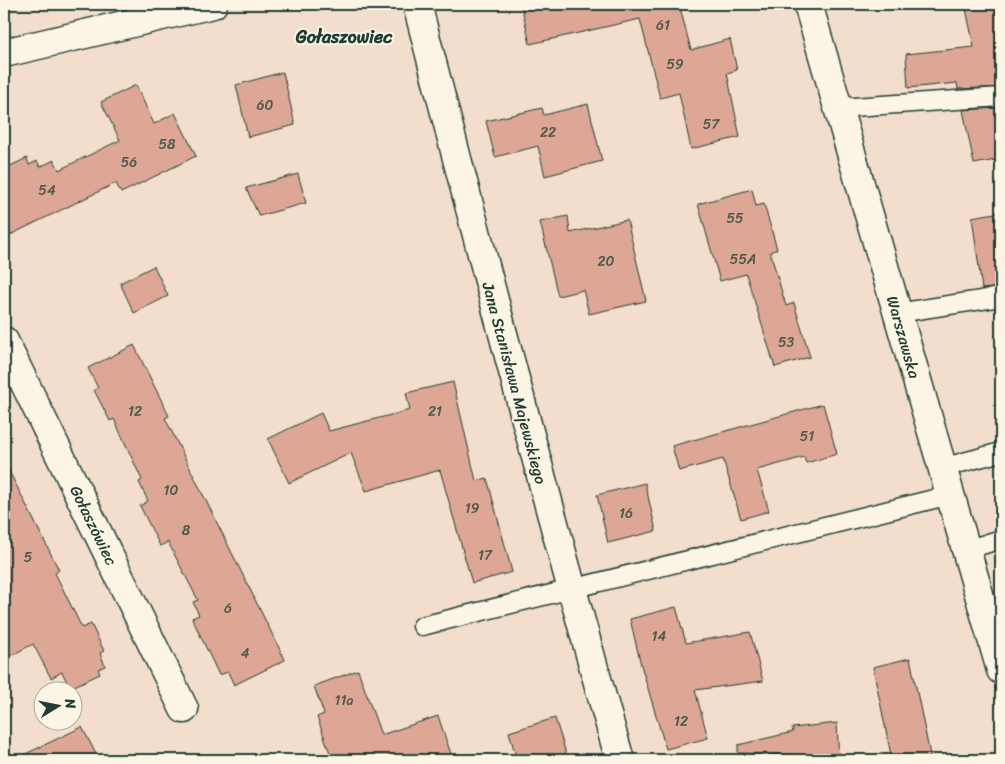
<svg xmlns="http://www.w3.org/2000/svg" width="1005" height="764" font-family="Sriracha,sans-serif">
<style>
.building{fill:#dea795;stroke:#1f3d34}
.lines{fill:none;stroke-linecap:round;stroke-linejoin:round}
.service-casing{stroke:#1f3d34;stroke-width:21}
.minor-casing{stroke:#1f3d34;stroke-width:31}
.tertiary-casing{stroke:#1f3d34;stroke-width:31}
.secondary-casing{stroke:#1f3d34;stroke-width:31}
.service{stroke:#fcf5e5;stroke-width:18}
.minor{stroke:#fcf5e5;stroke-width:28}
.tertiary{stroke:#fcf5e5;stroke-width:28}
.secondary{stroke:#fcf5e5;stroke-width:28}
.labels{text-anchor:middle;stroke-width:4;stroke-linejoin:round;paint-order:stroke}
.number-label{font-size:14px;fill:#4f584c}
.street-label{font-size:16px;fill:#1f3d34;stroke:#fcf5e5}
.neighbourhood-label{font-size:18px;font-weight:bold;fill:#1f3d34;stroke:#fcf5e5}
</style>
<rect width="100%" height="100%" fill="#f3decd"/>
<filter id="ink" filterUnits="userSpaceOnUse"><feTurbulence type="fractalNoise" baseFrequency=".02" numOctaves="2"/><feDisplacementMap in="SourceGraphic" scale="10" xChannelSelector="R" yChannelSelector="G"/><feConvolveMatrix kernelMatrix="1 2 1 2 8 2 1 2 1" color-interpolation-filters="sRGB"/></filter>
<g filter="url(#ink)">
<path class="building" d="M 521,4 L 679,4 L 691,50 L 730,39 L 737,70 L 727,73 L 740,137 L 691,149 L 679,93 L 660,98 L 640,19 L 530,44 Z
M 965,4 L 1001,4 L 1001,87 L 958,89 L 957,83 L 908,88 L 906,54 L 974,47 Z
M 283,72 L 295,125 L 248,137 L 236,85 Z
M 136,85 L 154,124 L 175,113 L 196,156 L 121,193 L 116,183 L 4,238 L 4,169 L 27,158 L 29,165 L 37,161 L 40,167 L 54,160 L 59,170 L 120,140 L 101,102 Z
M 588,104 L 602,161 L 545,176 L 538,146 L 495,157 L 486,121 L 542,108 L 544,115 Z
M 1001,108 L 1001,159 L 974,164 L 963,110 Z
M 298,174 L 306,203 L 259,216 L 246,188 Z
M 752,189 L 756,206 L 764,204 L 777,249 L 770,252 L 786,306 L 794,303 L 810,357 L 775,367 L 746,274 L 720,281 L 698,204 Z
M 1001,212 L 1001,287 L 982,289 L 972,217 Z
M 568,216 L 570,233 L 627,220 L 646,301 L 589,314 L 583,290 L 558,296 L 540,222 Z
M 154,266 L 168,296 L 134,313 L 120,283 Z
M 134,345 L 169,416 L 165,418 L 285,660 L 234,685 L 228,672 L 219,675 L 192,618 L 199,615 L 193,602 L 198,600 L 168,542 L 160,546 L 140,506 L 148,501 L 139,482 L 142,480 L 114,419 L 110,421 L 94,390 L 98,388 L 88,368 Z
M 453,382 L 476,481 L 487,478 L 512,572 L 472,583 L 440,470 L 366,491 L 351,453 L 289,483 L 268,439 L 321,413 L 329,431 L 410,410 L 406,393 Z
M 823,404 L 837,454 L 806,463 L 804,457 L 757,470 L 769,511 L 741,519 L 723,459 L 679,471 L 672,446 Z
M 4,461 L 59,570 L 55,573 L 82,628 L 91,624 L 104,651 L 100,653 L 105,666 L 98,669 L 100,674 L 70,688 L 62,672 L 51,678 L 33,644 L 4,659 Z
M 645,483 L 656,531 L 608,543 L 597,495 Z
M 676,607 L 686,643 L 750,632 L 763,681 L 695,690 L 708,738 L 666,749 L 641,665 L 630,619 Z
M 910,658 L 931,760 L 892,760 L 876,682 L 873,667 Z
M 358,670 L 381,735 L 438,716 L 453,760 L 321,760 L 321,756 L 330,753 L 317,717 L 324,714 L 314,686 Z
M 555,718 L 568,760 L 517,760 L 509,732 Z
M 837,723 L 839,760 L 798,760 L 798,755 L 738,753 L 738,745 L 793,732 L 792,728 Z
M 82,727 L 99,760 L 13,760 Z"/>
<g class="lines">
<defs>
<path id="service" d="M 838,108 L 1001,97
M 897,313 L 1001,297
M 942,468 L 1001,452
M 966,550 L 1001,539
M 422,626 L 950,495"/>
<path id="minor" d="M 417,4 C 482,257 548,509 620,760
M 4,341 L 184,709"/>
<path id="tertiary" d="M 4,53 L 213,4"/>
<path id="secondary" d="M 808,4 L 1001,670"/>
</defs>
<use href="#service" class="service-casing"/>
<use href="#minor" class="minor-casing"/>
<use href="#tertiary" class="tertiary-casing"/>
<use href="#secondary" class="secondary-casing"/>
<use href="#service" class="service"/>
<use href="#minor" class="minor"/>
<use href="#tertiary" class="tertiary"/>
<use href="#secondary" class="secondary"/>
</g>
</g>
<g class="labels">
<g class="number-label">
<text x="663" y="30">61</text>
<text x="675" y="69">59</text>
<text x="265" y="110">60</text>
<text x="711" y="129">57</text>
<text x="548" y="137">22</text>
<text x="167" y="149">58</text>
<text x="129" y="167">56</text>
<text x="47" y="195">54</text>
<text x="735" y="223">55</text>
<text x="743" y="264">55A</text>
<text x="606" y="266">20</text>
<text x="786" y="347">53</text>
<text x="135" y="416">12</text>
<text x="435" y="416">21</text>
<text x="807" y="441">51</text>
<text x="171" y="495">10</text>
<text x="472" y="513">19</text>
<text x="626" y="518">16</text>
<text x="186" y="535">8</text>
<text x="485" y="560">17</text>
<text x="28" y="562">5</text>
<text x="228" y="613">6</text>
<text x="659" y="641">14</text>
<text x="245" y="658">4</text>
<text x="344" y="705">11a</text>
<text x="681" y="726">12</text>
</g>
<g class="street-label">
<text transform="translate(904 337) rotate(74)" y="6">Warszawska</text>
<text transform="translate(515 383) rotate(75)" y="6">Jana Stanisława Majewskiego</text>
<text transform="translate(94 525) rotate(64)" y="6">Gołaszówiec</text>
</g>
<g class="neighbourhood-label">
<text x="344" y="43">Gołaszowiec</text>
</g>
</g>
<rect width="1005" height="764" fill="none" stroke="#fcf5e5" stroke-width="20"/>
<rect x="10" y="10" width="985" height="744" fill="none" stroke="#1f3d34" stroke-width="2" filter="url(#ink)"/>
<g transform="translate(58 706) rotate(80)"><circle r="24" fill="#fcf5e5" stroke="#a4ab9e"/>
<path d="M0-4L9 19L0 12L-9 19Z" fill="#1f3d34"/>
<text y="-8" font-size="14" font-weight="bold" text-anchor="middle" fill="#1f3d34">N</text>
</g>
</svg>
